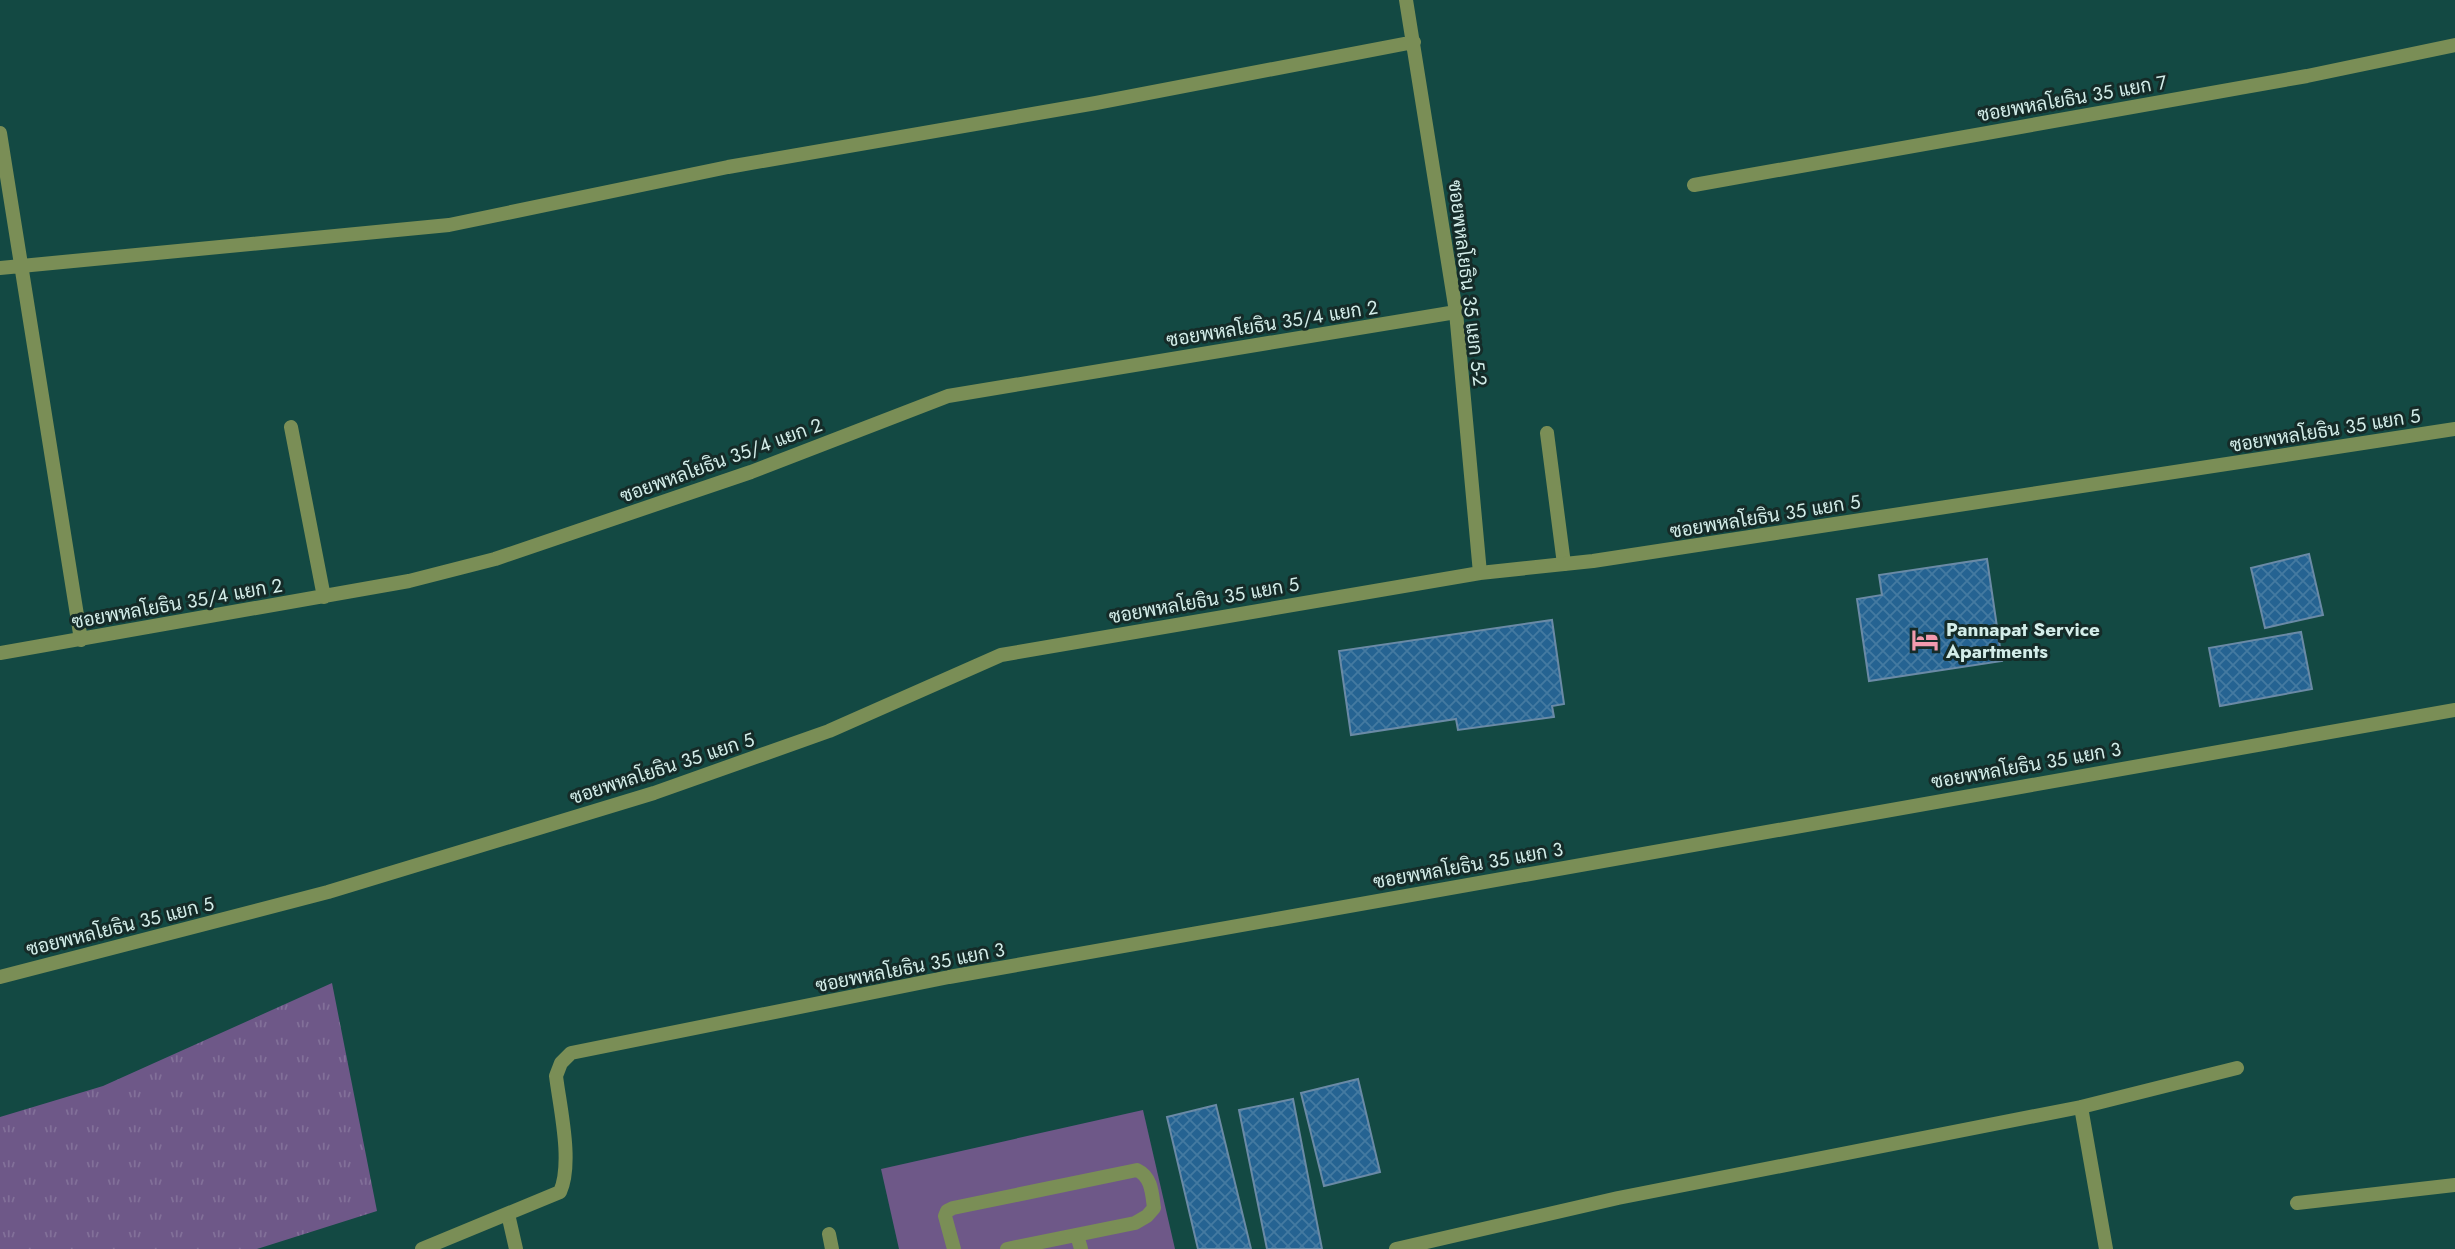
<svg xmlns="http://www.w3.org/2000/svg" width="2455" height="1249" font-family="Jost,Sarabun,sans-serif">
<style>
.grass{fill:url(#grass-tufts)}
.garden{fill:#6e5888}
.building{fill:url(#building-cross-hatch);stroke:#6a8aa6;stroke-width:2}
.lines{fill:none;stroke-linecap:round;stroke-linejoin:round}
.service{stroke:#7a8e56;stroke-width:14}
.minor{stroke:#7a8e56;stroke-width:14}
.labels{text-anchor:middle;stroke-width:6;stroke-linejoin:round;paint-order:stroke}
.street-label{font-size:19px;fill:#d3ede9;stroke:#152b28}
.poi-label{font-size:19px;font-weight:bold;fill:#d3ede9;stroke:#152b28;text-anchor:start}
</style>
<defs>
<pattern id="grass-tufts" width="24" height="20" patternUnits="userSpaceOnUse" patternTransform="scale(1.75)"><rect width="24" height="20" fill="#6e5888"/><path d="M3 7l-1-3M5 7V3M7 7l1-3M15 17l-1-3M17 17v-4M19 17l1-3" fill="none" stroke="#827099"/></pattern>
<pattern id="building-cross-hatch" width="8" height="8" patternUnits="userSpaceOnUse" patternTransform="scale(1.75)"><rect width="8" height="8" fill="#256392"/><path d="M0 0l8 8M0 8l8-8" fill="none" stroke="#447aa1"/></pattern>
</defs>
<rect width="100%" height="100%" fill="#134943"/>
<path class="grass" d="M 332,983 L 377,1211 L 257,1249 L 0,1249 L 0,1117 L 103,1086 Z"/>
<path class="garden" d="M 1143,1110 L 1175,1249 L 899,1249 L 881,1169 Z"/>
<path class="building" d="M 2309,554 L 2323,615 L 2265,628 L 2251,568 Z
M 1987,559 L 2002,661 L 1869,681 L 1857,599 L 1882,595 L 1879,575 Z
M 1552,620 L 1564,704 L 1552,706 L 1554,717 L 1458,730 L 1456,719 L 1351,735 L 1339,651 Z
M 2301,632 L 2312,689 L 2220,706 L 2209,648 Z
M 1358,1079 L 1380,1172 L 1324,1186 L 1301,1093 Z
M 1293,1099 L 1322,1249 L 1267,1249 L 1239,1110 Z
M 1216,1105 L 1251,1249 L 1198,1249 L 1167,1117 Z"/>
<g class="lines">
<path class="service" d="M 1547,433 L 1564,564
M 508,1214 L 516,1249
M 829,1234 L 832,1249
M 1077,1235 L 1081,1249
M 954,1249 L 945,1216 L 947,1211 L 953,1208 L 1137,1170 C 1152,1177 1152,1194 1154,1208 L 1147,1216 L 1135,1223 L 1007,1249"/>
<path class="minor" d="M 1406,0 L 1456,312 L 1480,573
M 0,133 L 81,640
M 1694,185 L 2307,76 L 2455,45
M 0,268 L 449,225 L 728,167 L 1096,103 L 1414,42
M 291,427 L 324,597
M 0,653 L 409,581 L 495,559 L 751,472 L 948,396 L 1456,312
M 0,977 L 328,892 L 654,793 L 829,731 L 1001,655 L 1480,573 L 1593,561 L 2455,429
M 2081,1107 L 2106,1249
M 2297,1203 L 2455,1185
M 422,1249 L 560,1192 C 573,1163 560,1108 556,1076 L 561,1063 L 571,1053 L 949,977 L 2455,710
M 1396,1249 L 1618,1198 L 2081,1107 L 2237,1068"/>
</g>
<defs>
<symbol id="hotel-bare" viewBox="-9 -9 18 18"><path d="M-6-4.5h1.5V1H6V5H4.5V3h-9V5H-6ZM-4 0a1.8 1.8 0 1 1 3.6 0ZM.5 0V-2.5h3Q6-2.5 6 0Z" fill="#f29aae" stroke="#152b28" stroke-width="2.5" paint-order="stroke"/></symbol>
</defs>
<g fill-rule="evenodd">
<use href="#hotel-bare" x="1906" y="621" width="38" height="38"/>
</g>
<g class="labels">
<g class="street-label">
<text transform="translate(2072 98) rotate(-10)" y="7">ซอยพหลโยธิน 35 แยก 7</text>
<text transform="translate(1468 283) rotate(83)" y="7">ซอยพหลโยธิน 35 แยก 5-2</text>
<text transform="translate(1272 323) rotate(-9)" y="7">ซอยพหลโยธิน 35/4 แยก 2</text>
<text transform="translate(2325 430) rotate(-9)" y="7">ซอยพหลโยธิน 35 แยก 5</text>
<text transform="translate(721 460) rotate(-20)" y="7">ซอยพหลโยธิน 35/4 แยก 2</text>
<text transform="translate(1765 516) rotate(-9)" y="7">ซอยพหลโยธิน 35 แยก 5</text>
<text transform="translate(1204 600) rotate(-10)" y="7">ซอยพหลโยธิน 35 แยก 5</text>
<text transform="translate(177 603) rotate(-10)" y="7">ซอยพหลโยธิน 35/4 แยก 2</text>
<text transform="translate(2026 765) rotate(-10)" y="7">ซอยพหลโยธิน 35 แยก 3</text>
<text transform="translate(662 768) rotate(-18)" y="7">ซอยพหลโยธิน 35 แยก 5</text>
<text transform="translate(1468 865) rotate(-10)" y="7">ซอยพหลโยธิน 35 แยก 3</text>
<text transform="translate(120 926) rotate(-14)" y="7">ซอยพหลโยธิน 35 แยก 5</text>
<text transform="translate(910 967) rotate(-11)" y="7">ซอยพหลโยธิน 35 แยก 3</text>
</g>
<g class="poi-label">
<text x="1946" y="636">Pannapat Service<tspan x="1946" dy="22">Apartments</tspan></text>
</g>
</g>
</svg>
